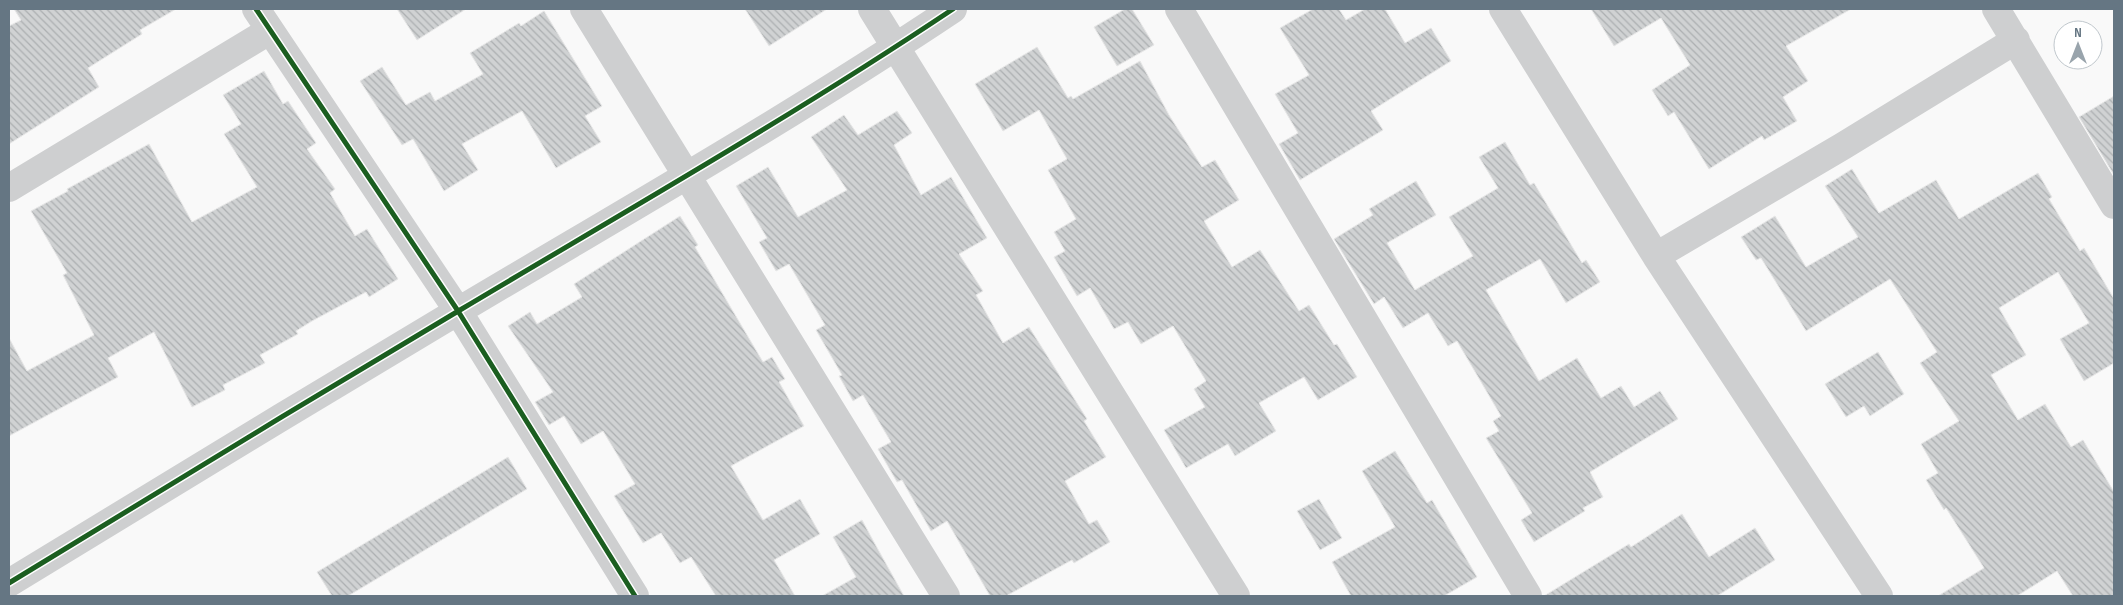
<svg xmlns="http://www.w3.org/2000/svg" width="2123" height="605" font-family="'Sofia Sans Condensed',sans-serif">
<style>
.building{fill:url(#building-back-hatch);stroke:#e8e8e8}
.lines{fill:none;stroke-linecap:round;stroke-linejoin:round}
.minor{stroke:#cecfd0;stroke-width:28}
.cycleway-casing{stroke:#fff;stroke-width:8}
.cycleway{stroke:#1b5e20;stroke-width:5}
</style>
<defs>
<pattern id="building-back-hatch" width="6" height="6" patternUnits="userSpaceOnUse" patternTransform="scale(1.25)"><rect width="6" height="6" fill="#d0d2d3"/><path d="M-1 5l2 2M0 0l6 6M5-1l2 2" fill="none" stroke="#acafb1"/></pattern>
</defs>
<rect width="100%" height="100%" fill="#f9f9f9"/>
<path class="building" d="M 14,9 L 176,9 L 140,30 L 142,34 L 88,68 L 99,87 L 9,144 L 9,26 L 21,20 Z
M 397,9 L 466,9 L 417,40 Z
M 745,9 L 827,9 L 769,46 Z
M 1125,9 L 1132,9 L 1154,45 L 1117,66 L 1094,27 Z
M 1313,9 L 1339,9 L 1346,20 L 1365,9 L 1385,9 L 1405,43 L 1431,28 L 1451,61 L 1371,111 L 1383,130 L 1300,180 L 1279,144 L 1298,133 L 1275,94 L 1309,75 L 1280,28 Z
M 1591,9 L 1851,9 L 1786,46 L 1808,81 L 1783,97 L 1797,121 L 1764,140 L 1762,136 L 1709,169 L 1674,112 L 1668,116 L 1652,90 L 1690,65 L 1661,18 L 1614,46 Z
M 544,11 L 602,106 L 585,116 L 601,142 L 556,168 L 522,111 L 462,144 L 478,170 L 444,191 L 413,139 L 402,145 L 360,81 L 382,67 L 406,105 L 430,92 L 435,101 L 483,74 L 470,53 L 519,23 L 521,26 Z
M 1037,47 L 1068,98 L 1071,96 L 1073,99 L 1140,61 L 1169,115 L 1202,167 L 1215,160 L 1239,200 L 1204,221 L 1232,267 L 1260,250 L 1299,311 L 1309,305 L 1334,345 L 1337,344 L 1357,377 L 1318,400 L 1304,377 L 1259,403 L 1276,431 L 1235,456 L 1228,444 L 1186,468 L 1164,430 L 1205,407 L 1194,389 L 1206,381 L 1173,326 L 1141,344 L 1128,322 L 1114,329 L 1090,288 L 1077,296 L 1054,257 L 1065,251 L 1054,232 L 1076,219 L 1048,170 L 1067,159 L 1039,110 L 1003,131 L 975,84 Z
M 264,71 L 283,104 L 288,101 L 316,143 L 307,149 L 335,189 L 330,193 L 355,236 L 367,229 L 398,279 L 369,297 L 366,292 L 312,321 L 296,331 L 298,334 L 260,355 L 265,363 L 223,385 L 225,390 L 192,407 L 154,332 L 108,358 L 118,377 L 9,436 L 9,338 L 27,371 L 94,335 L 63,275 L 67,273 L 31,211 L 68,191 L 67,189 L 149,144 L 192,222 L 257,187 L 224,134 L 241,124 L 223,95 Z
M 2114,96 L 2114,175 L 2079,117 Z
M 897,111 L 912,133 L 894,145 L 921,195 L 951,177 L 987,238 L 959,254 L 983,291 L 976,295 L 1003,343 L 1029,327 L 1087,419 L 1084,421 L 1106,457 L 1065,481 L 1089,524 L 1097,520 L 1110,542 L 1074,563 L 1072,560 L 1006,596 L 990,596 L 947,521 L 931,531 L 902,480 L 897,482 L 878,449 L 891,442 L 863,395 L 853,401 L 839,376 L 842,375 L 816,330 L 825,325 L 789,264 L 776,271 L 759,242 L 767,238 L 736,186 L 768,167 L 798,217 L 847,190 L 811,137 L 844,115 L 858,135 Z
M 1505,142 L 1530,185 L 1534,183 L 1582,263 L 1586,260 L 1600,282 L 1566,303 L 1540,259 L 1486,290 L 1539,381 L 1577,358 L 1601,398 L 1621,386 L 1634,407 L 1660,391 L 1678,419 L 1590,472 L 1603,497 L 1583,508 L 1585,511 L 1534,542 L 1521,520 L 1532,513 L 1486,438 L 1499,431 L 1493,421 L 1501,416 L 1457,341 L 1448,346 L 1428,313 L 1403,328 L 1384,297 L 1374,304 L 1334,239 L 1373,215 L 1369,209 L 1416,181 L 1436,215 L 1387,243 L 1415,290 L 1473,256 L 1449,217 L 1498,188 L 1479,157 Z
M 1852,169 L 1879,213 L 1936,180 L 1959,219 L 2038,173 L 2052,197 L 2049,199 L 2080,251 L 2084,248 L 2114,299 L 2114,363 L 2084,381 L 2060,339 L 2089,323 L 2058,272 L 1999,308 L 2026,355 L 1991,375 L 2018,420 L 2045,404 L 2071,447 L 2083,440 L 2114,492 L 2114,596 L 2073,596 L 2057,571 L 2017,596 L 1938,596 L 1984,568 L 1946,508 L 1944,510 L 1926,480 L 1938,473 L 1921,444 L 1959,421 L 1920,363 L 1937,352 L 1890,279 L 1806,331 L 1761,258 L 1756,260 L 1741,237 L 1775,216 L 1806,267 L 1858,237 L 1825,186 Z
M 680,216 L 698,245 L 695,247 L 763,362 L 772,357 L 785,379 L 779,382 L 804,426 L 731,466 L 763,520 L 800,499 L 820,534 L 774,560 L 795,596 L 716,596 L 691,557 L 680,563 L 661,533 L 643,543 L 614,496 L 635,484 L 603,431 L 581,444 L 564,416 L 549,425 L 535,402 L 553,392 L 508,326 L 530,312 L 537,324 L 582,297 L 574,284 Z
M 1878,352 L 1904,394 L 1870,416 L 1864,406 L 1846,417 L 1825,384 Z
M 1395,451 L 1427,503 L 1432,500 L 1477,577 L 1444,596 L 1351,596 L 1332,562 L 1395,527 L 1362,471 Z
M 508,457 L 527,489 L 348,596 L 332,596 L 317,572 Z
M 1319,499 L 1342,538 L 1320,550 L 1297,511 Z
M 1682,514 L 1709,557 L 1755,528 L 1775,560 L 1717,596 L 1544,596 L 1629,544 L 1631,547 Z
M 862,520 L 875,544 L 904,596 L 822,596 L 856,577 L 833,537 Z"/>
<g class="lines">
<path class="minor" d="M 256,9 L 458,311 L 635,596
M 584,9 L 946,596
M 872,9 L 1236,596
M 1179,9 L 1528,596
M 1503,9 L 1656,256 L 1879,596
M 1996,9 L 2114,205
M 9,188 L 269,31
M 1656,256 L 1843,146 L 2016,40
M 9,583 C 159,491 309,400 460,310 C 626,211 793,116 953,9"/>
<defs>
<path id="cycleway" d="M 256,9 L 458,311 L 635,596
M 9,583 C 159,491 309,400 460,310 C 626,211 793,116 953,9"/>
</defs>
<use href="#cycleway" class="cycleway-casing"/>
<use href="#cycleway" class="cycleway"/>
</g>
<rect width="2123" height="605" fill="none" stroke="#657683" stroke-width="20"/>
<g transform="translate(2078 45)"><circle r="24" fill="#ffffff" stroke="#c1c8cd"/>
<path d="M0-4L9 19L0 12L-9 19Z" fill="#99a4ac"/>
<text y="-8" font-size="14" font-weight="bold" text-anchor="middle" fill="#657683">N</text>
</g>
</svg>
